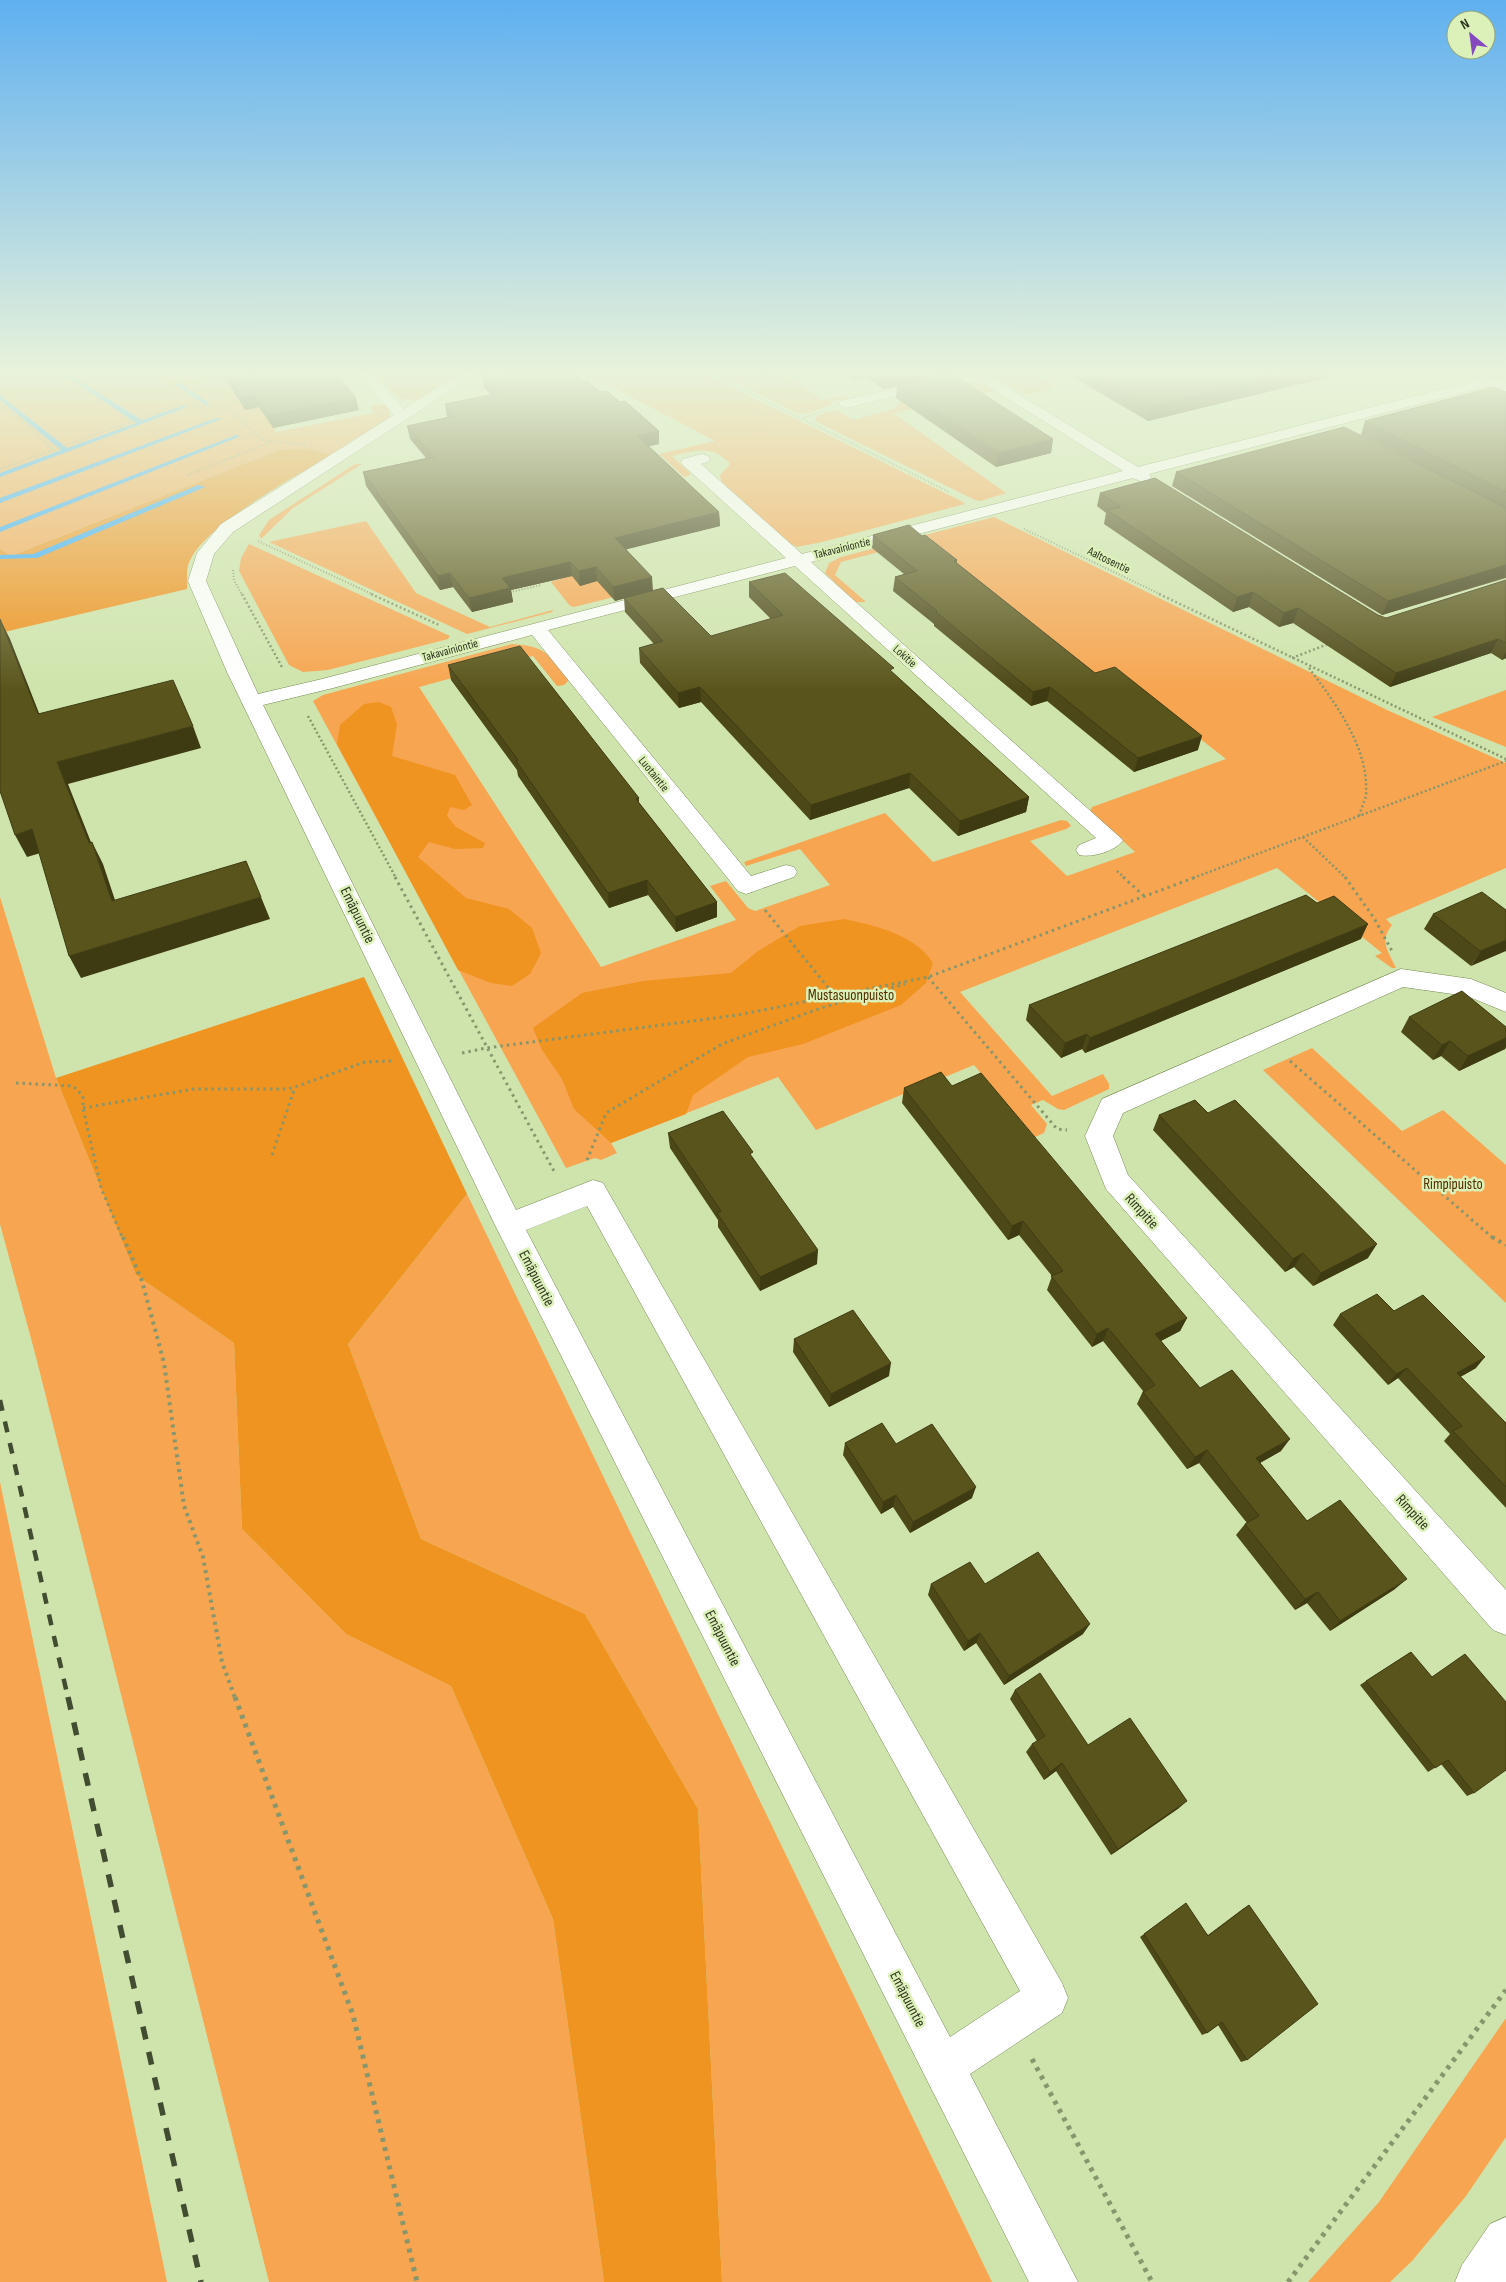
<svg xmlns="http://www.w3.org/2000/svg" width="1506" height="2282" font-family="'Sofia Sans Condensed',sans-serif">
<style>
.green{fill:#f7a550}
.forest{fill:#ef9321}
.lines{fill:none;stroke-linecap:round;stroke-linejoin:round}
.stream{fill:#31a9fc;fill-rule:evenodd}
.minor-casing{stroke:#758854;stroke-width:1}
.path-far4{stroke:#87966d;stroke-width:2;stroke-dasharray:1 2;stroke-linecap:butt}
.path-far3{stroke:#87966d;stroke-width:2.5;stroke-dasharray:2 2.5;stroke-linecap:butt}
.path-far2{stroke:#87966d;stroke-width:3;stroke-dasharray:2.5 4;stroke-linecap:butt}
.path-far1{stroke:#87966d;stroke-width:4;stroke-dasharray:3 4.5;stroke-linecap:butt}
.path{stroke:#87966d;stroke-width:5;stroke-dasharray:4 5.5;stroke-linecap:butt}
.minor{fill:#fff;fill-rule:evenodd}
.rail-far1{stroke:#424c31;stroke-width:4.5;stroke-dasharray:11 11;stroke-linecap:butt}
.rail{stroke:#424c31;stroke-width:5.5;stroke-dasharray:13 13;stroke-linecap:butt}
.wall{fill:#4d4817}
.shaded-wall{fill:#3e3b13}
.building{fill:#59541b;stroke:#3e3b13}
.labels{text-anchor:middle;stroke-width:5;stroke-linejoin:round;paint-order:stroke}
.far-street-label{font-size:12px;fill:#2d351f;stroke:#dcf1b9}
.street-label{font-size:15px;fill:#2d351f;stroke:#dcf1b9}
.park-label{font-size:15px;fill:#512d00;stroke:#dcf1b9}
</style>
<rect width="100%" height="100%" fill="#cfe4ac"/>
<path class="green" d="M 0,372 L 146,372 L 170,386 L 204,383 L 217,372 L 235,372 L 276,432 L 374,413 L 370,406 L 386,404 L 390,412 L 389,418 L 330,455 L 307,448 L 279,450 L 11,556 L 0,549 Z
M 373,372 L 462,372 L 418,400 C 396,403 387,386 373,372 Z
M 584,372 L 701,372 L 961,501 L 965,504 L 822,542 L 797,547 L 788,542 L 721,481 L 720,475 L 730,464 C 712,444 695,451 672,456 L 690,473 L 690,475 L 684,477 L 659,454 L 715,441 Z
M 714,372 L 783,372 L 822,400 L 847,395 L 848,398 L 831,402 L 831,405 L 808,413 L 797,413 Z
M 952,372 L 1033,372 L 1055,385 L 1052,387 L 1053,389 L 1030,394 L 1022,393 L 992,375 Z
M 965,381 L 981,382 L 993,389 L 990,392 L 893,413 L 1006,493 L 981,501 L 975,500 L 815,421 L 816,416 L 836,410 L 853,420 L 894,409 L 906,396 Z
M 355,464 L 362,464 L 293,508 L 261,539 L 259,535 L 269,520 Z
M 994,517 L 1387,710 L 1506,763 L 1506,868 L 1386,919 L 1392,925 C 1379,942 1388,950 1396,968 L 1392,968 L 1375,956 L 1382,953 L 1277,868 L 960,992 L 1052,1096 L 1103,1074 L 1109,1084 L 1109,1089 L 1064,1110 L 1058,1109 L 1043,1100 L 1031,1105 L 1047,1124 L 1044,1133 L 1035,1137 L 974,1065 L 816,1130 L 778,1077 L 611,1143 L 617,1153 L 601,1160 L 595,1158 L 566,1168 L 313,701 L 323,695 L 512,644 C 547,646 549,655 569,680 L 564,685 L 557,686 L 533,656 L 419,687 L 601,967 L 736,920 L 710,886 L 726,881 L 748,908 L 755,911 L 830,885 L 800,849 L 749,865 L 746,866 L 744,862 L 885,813 L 933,862 L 1061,820 L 1067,821 L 1071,826 L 1066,829 L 1030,841 L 1067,876 L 1135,852 L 1090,811 L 1092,807 L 1226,759 L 1122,678 L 1106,683 L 909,544 L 841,562 L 835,575 L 866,602 L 855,602 L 825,573 L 829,563 L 841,557 Z
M 366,521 L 416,593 L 490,627 L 553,610 L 552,612 L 467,634 L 269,542 Z
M 249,544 L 450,636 L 448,639 L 328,670 L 303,672 L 289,665 L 239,571 L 241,558 Z
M 635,572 L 650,588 L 574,607 L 570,606 L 551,582 L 571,575 Z
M 1506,690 L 1506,747 L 1432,717 Z
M 0,897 L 56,1078 L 136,1275 L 234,1343 L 242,1529 L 346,1634 L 451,1686 L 553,1919 L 604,2282 L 269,2282 L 36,1357 L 0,1224 Z
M 1312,1048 L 1402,1131 L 1443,1110 L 1506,1165 L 1506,1303 L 1263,1070 Z
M 467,1194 L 992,2282 L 722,2282 L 698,1809 L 585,1614 L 421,1539 L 348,1344 Z
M 0,1482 L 13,1545 L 167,2282 L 0,2282 Z
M 1506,2018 L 1506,2137 L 1466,2196 L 1412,2261 L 1390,2282 L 1308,2282 L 1379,2202 Z"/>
<path class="forest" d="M 146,372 L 217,372 L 204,383 L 170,386 Z
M 307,448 L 330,455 C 296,477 198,528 188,566 C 186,573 188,582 187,589 L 0,633 L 0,549 L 11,556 L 279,450 Z
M 379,702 L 391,707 L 397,724 L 392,756 L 455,775 L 472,805 L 464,810 L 450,807 L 447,816 L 456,827 L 485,843 L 483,848 L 455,849 L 429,842 L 418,857 L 466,898 L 509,909 L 532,928 L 541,953 L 530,974 L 512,986 L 491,983 L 458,970 L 337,744 L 340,725 L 364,704 Z
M 844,919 C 874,925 916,935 933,963 L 926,983 L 901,1005 L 803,1044 L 748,1057 L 693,1095 L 686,1114 L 611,1143 L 574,1109 L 562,1079 L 542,1050 L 533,1028 L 582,993 L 643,981 L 731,973 L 758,951 L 800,926 Z
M 364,977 L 467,1194 L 348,1344 L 421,1539 L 585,1614 L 698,1809 L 722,2282 L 604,2282 L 553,1919 L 451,1686 L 346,1634 L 242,1529 L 234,1343 L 136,1275 L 56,1078 Z"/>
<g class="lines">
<path class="stream" d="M 59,372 L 66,372 L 142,420 L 182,406 L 187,407 L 0,477 L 0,473 L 61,450 L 0,400 L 0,395 L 67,448 L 136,423 Z
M 175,383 L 179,383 L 210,404 L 205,405 L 175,385 Z
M 216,418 L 221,419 L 0,503 L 0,498 Z
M 236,435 L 241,436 L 0,532 L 0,527 Z
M 198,485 L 205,487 L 37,558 L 0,559 L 0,555 L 33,554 Z"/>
<defs>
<path id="minor" d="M 357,372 L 372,372 L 404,409 L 462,372 L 479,372 L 233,532 L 214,554 L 206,581 L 258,694 L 322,679 L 786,558 L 683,465 L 681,462 L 683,459 L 702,454 L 708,456 L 710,459 L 708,462 L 701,464 L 802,554 L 1123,471 L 983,383 L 955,382 L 846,408 L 839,404 L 841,401 L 955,374 L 987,375 L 1138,467 L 1489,377 L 1506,383 L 1506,392 L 1488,386 L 1149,474 L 1151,477 L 1149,480 L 1143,482 L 1133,478 L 811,562 L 1123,840 C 1116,851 1092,858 1079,855 L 1076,850 L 1079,845 L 1096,838 L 795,566 L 548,630 L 751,876 L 786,865 L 794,867 L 797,872 L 794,877 L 746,894 L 738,891 L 532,635 L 333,688 L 263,705 L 516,1210 L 593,1180 L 603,1183 L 1062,1983 L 1068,1998 L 1062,2013 L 970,2074 L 1078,2282 L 1029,2282 L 495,1225 L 227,672 L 188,581 L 197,553 L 221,524 L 394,415 ZM 587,1206 L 1020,1991 L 950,2037 L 526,1230 Z
M 1401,969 L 1471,979 L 1506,993 L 1506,1012 L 1467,996 L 1403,987 L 1123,1113 L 1113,1136 L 1128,1175 L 1506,1590 L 1506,1635 L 1493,1630 L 1106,1189 L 1085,1136 L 1102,1099 Z
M 1506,2217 L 1506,2282 L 1455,2282 L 1462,2265 L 1490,2224 Z"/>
</defs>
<use href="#minor" class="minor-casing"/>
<path class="path-far4" d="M 708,372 L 949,492
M 0,404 L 32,429 L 53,450 L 177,405 L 228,408 L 262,440 L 305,445
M 803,418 L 821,412
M 0,469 L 53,450
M 188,475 L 271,442
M 1024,529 L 1162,595
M 258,541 L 374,595
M 233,570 L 234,580 L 242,595
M 507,593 L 541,585"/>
<path class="path-far3" d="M 242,594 L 282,667
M 371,594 L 439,625
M 1159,594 L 1506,759
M 1292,658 L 1328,644
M 1309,668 C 1335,703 1369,747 1366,794 C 1365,801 1361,809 1359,816
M 308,716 L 396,878
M 1303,837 L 1346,878
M 1117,871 L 1125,878
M 1193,878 L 1506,761"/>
<path class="path-far2" d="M 395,877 L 555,1173
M 1123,877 L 1144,896
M 1345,877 L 1374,918 L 1392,951
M 765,910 L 835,996
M 928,977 L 1057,1129 L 1067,1130
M 462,1053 L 486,1048 L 738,1015 L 928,977 L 1196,877
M 1290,1061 L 1494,1239
M 16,1083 L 73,1086 L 83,1096 L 83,1108 L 101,1188 L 123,1239
M 83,1108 L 194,1089 L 289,1089 L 365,1062 L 392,1061
M 272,1155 L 295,1087
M 587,1160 L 606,1113 L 722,1044 L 821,1008 L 905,984"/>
<path class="path-far1" d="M 123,1237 L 142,1281 L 164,1363 L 184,1506 L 203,1557 L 222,1662 L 235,1698
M 1492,1237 L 1506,1245"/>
<path class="path" d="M 235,1697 L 353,2015 L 417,2282
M 1032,2059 L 1152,2282
M 1288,2282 L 1506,1990"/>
<use href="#minor" class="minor"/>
<path class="rail-far1" d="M 0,1400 L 68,1698"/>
<path class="rail" d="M 68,1697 L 201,2282"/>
</g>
<path class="wall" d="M 221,372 L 335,372 L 359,410 L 273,428 L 259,407 L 245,410 Z
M 844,372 L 935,372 L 935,376 L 1053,439 L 1051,453 L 996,467 L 896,398 L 897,386 L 883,389 L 866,377 L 854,380 Z
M 1064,372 L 1349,372 L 1148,421 Z
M 482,375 L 583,382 L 600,392 L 620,402 L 659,431 L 659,444 L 649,446 L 719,512 L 720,526 L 626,549 L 653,590 L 711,636 L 771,619 L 749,597 L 749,582 L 893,673 L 1029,797 L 1026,812 L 958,836 L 909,788 L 810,820 L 701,702 L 679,708 L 640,663 L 639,648 L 654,644 L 625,612 L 624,598 L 615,601 L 597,581 L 580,586 L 572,576 L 511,590 L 513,602 L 472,612 L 453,587 L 440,590 L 366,486 L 363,472 L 426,458 L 410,439 L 407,426 L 447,417 L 445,404 L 491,395 L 484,388 Z
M 1506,392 L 1506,578 L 1382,615 L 1172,486 L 1176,472 L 1418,464 L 1361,435 L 1365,421 Z
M 1100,493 L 1378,615 L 1386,618 L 1506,580 L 1506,658 L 1502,660 L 1491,653 L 1390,687 L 1293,623 L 1279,627 L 1249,607 L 1233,612 L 1104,524 L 1106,513 L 1097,506 Z
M 873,535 L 922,536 L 957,560 L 957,563 L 1095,673 L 1198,750 L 1134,772 L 1047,701 L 1031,706 L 934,626 L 934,624 L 893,591 L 895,577 L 904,574 L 872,548 Z
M 448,665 L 639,798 L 639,803 L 717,902 L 717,917 L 676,932 L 648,895 L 609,908 L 518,776 L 517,770 L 451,680 Z
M 1506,910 L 1471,966 L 1424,929 L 1433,914 Z
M 1361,939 L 1085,1053 L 1082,1049 L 1061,1058 L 1026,1020 L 1029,1005 Z
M 1409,1017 L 1506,1027 L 1506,1047 L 1505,1049 L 1459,1071 L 1441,1056 L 1433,1060 L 1401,1032 Z
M 952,1086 L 1187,1318 L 1180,1331 L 1161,1341 L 1200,1388 L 1281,1451 L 1260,1463 L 1307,1521 L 1395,1589 L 1330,1631 L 1307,1603 L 1295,1610 L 1236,1535 L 1245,1524 L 1247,1523 L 1199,1463 L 1187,1469 L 1137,1404 L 1143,1391 L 1103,1341 L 1092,1347 L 1047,1290 L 1052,1276 L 1019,1235 L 1008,1240 L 902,1103 L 904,1088 Z
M 1208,1113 L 1368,1258 L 1313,1286 L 1294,1267 L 1285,1272 L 1153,1130 L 1159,1115 Z
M 668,1133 L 753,1158 L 817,1264 L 760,1291 L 718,1227 L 718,1220 L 670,1148 Z
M 1394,1311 L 1476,1368 L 1460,1377 L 1506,1423 L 1506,1508 L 1444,1441 L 1450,1434 L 1398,1378 L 1388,1385 L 1333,1325 L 1340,1314 Z
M 794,1339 L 889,1376 L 829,1407 L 793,1352 Z
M 845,1443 L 896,1444 L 972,1498 L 910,1533 L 893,1507 L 881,1514 L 843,1455 Z
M 931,1584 L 985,1584 L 1083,1634 L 1004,1685 L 976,1643 L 964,1651 L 928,1595 Z
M 1411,1652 L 1474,1793 L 1467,1796 L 1441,1764 L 1428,1772 L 1360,1685 L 1366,1681 Z
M 1015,1690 L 1088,1745 L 1179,1808 L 1111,1855 L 1056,1771 L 1044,1780 L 1026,1752 L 1032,1744 L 1037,1741 L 1010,1699 Z
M 1249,1905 L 1247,2060 L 1241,2062 L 1218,2025 L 1207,2033 L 1202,2035 L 1140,1937 L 1182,1906 L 1208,1935 L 1244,1908 Z"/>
<path class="shaded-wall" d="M 798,372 L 813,372 L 798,375 Z
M 855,372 L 866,372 L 866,377 L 854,380 Z
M 901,372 L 935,372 L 934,377 L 897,385 L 897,386 L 883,389 L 884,376 Z
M 1299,372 L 1349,372 L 1148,421 L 1151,407 Z
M 255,395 L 259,407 L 245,410 L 242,397 Z
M 356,398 L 359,410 L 273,428 L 269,415 Z
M 659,431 L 659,444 L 638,449 L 637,436 Z
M 1053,439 L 1051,453 L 996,467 L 998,453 Z
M 719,512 L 720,526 L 616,552 L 615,538 Z
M 570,562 L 572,576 L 511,590 L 513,602 L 472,612 L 469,598 L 502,578 Z
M 1506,565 L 1505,577 L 1382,615 L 1388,601 Z
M 596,567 L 597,581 L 580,586 L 579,571 Z
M 450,573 L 453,587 L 440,590 L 438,576 Z
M 652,577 L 653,591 L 615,601 L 613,587 Z
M 1253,592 L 1249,607 L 1233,612 L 1237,597 Z
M 1298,608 L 1293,623 L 1279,627 L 1284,613 Z
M 0,619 L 10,639 L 48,736 L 38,714 Z
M 1498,639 L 1491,653 L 1390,687 L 1396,673 Z
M 1506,652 L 1506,658 L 1502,660 Z
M 700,687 L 701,702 L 679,708 L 678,693 Z
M 1050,687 L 1047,701 L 1031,706 L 1033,692 Z
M 193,726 L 201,748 L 68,784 L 100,865 L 92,842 L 103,864 L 123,924 L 112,901 L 57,762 Z
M 1202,736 L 1198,750 L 1134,772 L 1138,758 Z
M 910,773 L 909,788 L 810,820 L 811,805 Z
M 1029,797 L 1026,812 L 958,836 L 960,821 Z
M 32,829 L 44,852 L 27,857 L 15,835 Z
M 647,880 L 648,895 L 609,908 L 608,893 Z
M 261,897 L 270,919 L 81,978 L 69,956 Z
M 717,902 L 717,917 L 676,932 L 675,917 Z
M 1368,924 L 1361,939 L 1085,1053 L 1090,1038 Z
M 1506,940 L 1506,951 L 1471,966 L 1480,951 Z
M 1087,1034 L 1082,1049 L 1061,1058 L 1065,1043 Z
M 1506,1038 L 1506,1047 L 1505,1049 L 1459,1071 L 1468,1056 Z
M 1450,1041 L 1441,1056 L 1433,1060 L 1442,1045 Z
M 1023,1221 L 1019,1235 L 1008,1240 L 1012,1226 Z
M 1377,1244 L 1368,1258 L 1313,1286 L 1321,1273 Z
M 818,1250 L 817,1264 L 760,1291 L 760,1277 Z
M 1303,1253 L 1294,1267 L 1285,1272 L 1293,1259 Z
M 1187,1318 L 1180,1331 L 1149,1347 L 1155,1334 Z
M 1108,1328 L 1103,1341 L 1092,1347 L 1097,1334 Z
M 1485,1357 L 1476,1368 L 1448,1384 L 1457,1373 Z
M 891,1363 L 889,1376 L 829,1407 L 831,1394 Z
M 1407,1368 L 1398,1378 L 1388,1385 L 1396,1374 Z
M 1290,1439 L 1281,1451 L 1247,1470 L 1256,1458 Z
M 1207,1450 L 1199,1463 L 1187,1469 L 1195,1457 Z
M 976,1487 L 972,1498 L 910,1533 L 913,1522 Z
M 896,1495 L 893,1507 L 881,1514 L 883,1502 Z
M 1407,1579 L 1395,1589 L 1330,1631 L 1340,1621 Z
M 1318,1592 L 1307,1603 L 1295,1610 L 1305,1599 Z
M 1090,1624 L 1083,1634 L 1004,1685 L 1009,1676 Z
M 980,1633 L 976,1643 L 964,1651 L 968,1641 Z
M 1062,1763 L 1056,1771 L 1044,1780 L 1050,1772 Z
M 1187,1801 L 1179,1808 L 1111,1855 L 1118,1849 Z"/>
<path class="building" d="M 225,372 L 335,372 L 356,398 L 269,415 L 255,395 L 242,397 Z
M 500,372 L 572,372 L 583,382 L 588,381 L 600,392 L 607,391 L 620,402 L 625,401 L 659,431 L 637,436 L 719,512 L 615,538 L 652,577 L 613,587 L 596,567 L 579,571 L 570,562 L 502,578 L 510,588 L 469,598 L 450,573 L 438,576 L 363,472 L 434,457 L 407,426 L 455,416 L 445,404 L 500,393 L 482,375 Z
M 878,372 L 901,372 L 884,376 Z
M 949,372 L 1053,439 L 998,453 L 897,385 Z
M 1089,372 L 1299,372 L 1151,407 Z
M 1494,387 L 1506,392 L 1506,492 L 1365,421 Z
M 1344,427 L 1506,508 L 1506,565 L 1388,601 L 1176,472 Z
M 1155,478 L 1378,615 L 1386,618 L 1506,580 L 1506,643 L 1498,639 L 1396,673 L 1298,608 L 1284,613 L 1253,592 L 1237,597 L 1107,510 L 1121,507 L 1100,493 Z
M 909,525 L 922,536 L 925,535 L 957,560 L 954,561 L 1095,673 L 1115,667 L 1202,736 L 1138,758 L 1050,687 L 1033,692 L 936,612 L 937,611 L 895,577 L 917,571 L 873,535 Z
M 785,573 L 894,668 L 890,670 L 1029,797 L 960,821 L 910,773 L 811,805 L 700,687 L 678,693 L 639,648 L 663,641 L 624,598 L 663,588 L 711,636 L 783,615 L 749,582 Z
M 0,619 L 38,714 L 173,680 L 193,726 L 57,762 L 89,843 L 92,842 L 112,901 L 246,861 L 261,897 L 69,956 L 32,829 L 15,835 L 0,791 Z
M 520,646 L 639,798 L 636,799 L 717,902 L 675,917 L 647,880 L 608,893 L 516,761 L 518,760 L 448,665 Z
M 1482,892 L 1506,910 L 1506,940 L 1480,951 L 1433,914 Z
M 1306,895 L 1317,903 L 1334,896 L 1368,924 L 1090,1038 L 1087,1034 L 1065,1043 L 1029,1005 Z
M 1462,991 L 1506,1027 L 1506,1038 L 1468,1056 L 1450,1041 L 1442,1045 L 1409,1017 Z
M 941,1072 L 952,1086 L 981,1073 L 1187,1318 L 1155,1334 L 1200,1388 L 1232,1370 L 1290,1439 L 1256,1458 L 1307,1521 L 1340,1500 L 1407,1579 L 1340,1621 L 1318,1592 L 1305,1599 L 1245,1524 L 1259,1516 L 1207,1450 L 1195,1457 L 1143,1392 L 1155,1385 L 1108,1328 L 1097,1334 L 1051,1276 L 1063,1271 L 1023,1221 L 1012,1226 L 904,1088 Z
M 1195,1100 L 1208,1113 L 1235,1100 L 1377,1244 L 1321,1273 L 1303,1253 L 1293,1259 L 1159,1115 Z
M 723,1111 L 753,1152 L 750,1154 L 818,1250 L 760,1277 L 717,1213 L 721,1211 L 668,1133 Z
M 1377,1294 L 1394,1311 L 1423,1295 L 1485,1357 L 1457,1373 L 1506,1423 L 1506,1487 L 1453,1431 L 1462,1426 L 1407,1368 L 1396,1374 L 1340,1314 Z
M 853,1310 L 891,1363 L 831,1394 L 794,1339 Z
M 882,1423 L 896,1444 L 932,1424 L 976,1487 L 913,1522 L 896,1495 L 883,1502 L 845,1443 Z
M 1038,1552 L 1090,1624 L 1009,1676 L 980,1633 L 968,1641 L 931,1584 L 970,1562 L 985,1584 Z
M 1411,1652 L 1432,1677 L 1465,1654 L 1506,1702 L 1506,1770 L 1474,1793 L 1448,1760 L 1435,1768 L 1366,1681 Z
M 1040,1673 L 1088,1745 L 1130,1718 L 1187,1801 L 1118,1849 L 1062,1763 L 1050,1772 L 1032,1744 L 1045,1736 L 1015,1690 Z
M 1186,1903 L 1208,1936 L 1249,1905 L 1318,2004 L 1247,2060 L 1222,2022 L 1207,2033 L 1144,1934 Z"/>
<linearGradient id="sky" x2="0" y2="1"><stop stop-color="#5fb0f0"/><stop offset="0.54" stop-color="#e9f3da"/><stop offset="1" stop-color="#e9f3da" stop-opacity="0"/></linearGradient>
<rect width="1506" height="691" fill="url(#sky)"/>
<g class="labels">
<g class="far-street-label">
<text transform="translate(842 548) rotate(-14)" y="4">Takavainiontie</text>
<text transform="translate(1109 560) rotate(26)" y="4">Aaltosentie</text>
<text transform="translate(450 650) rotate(-15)" y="4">Takavainiontie</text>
<text transform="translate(905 656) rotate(42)" y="4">Lokitie</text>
<text transform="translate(654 774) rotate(51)" y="4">Luotaintie</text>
</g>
<g class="street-label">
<text transform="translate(358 915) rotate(64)" y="5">Emäpuuntie</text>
<text transform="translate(1142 1211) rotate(48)" y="5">Rimpitie</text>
<text transform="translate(537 1278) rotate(63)" y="5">Emäpuuntie</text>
<text transform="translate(1413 1512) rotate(48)" y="5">Rimpitie</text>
<text transform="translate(723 1638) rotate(63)" y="5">Emäpuuntie</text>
<text transform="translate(908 1999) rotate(63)" y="5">Emäpuuntie</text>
</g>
<g class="park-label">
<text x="851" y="1000">Mustasuonpuisto</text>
<text x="1453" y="1189">Rimpipuisto</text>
</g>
</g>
<g transform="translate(1471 35) rotate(331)"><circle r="24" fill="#dcf1b9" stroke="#96a67b"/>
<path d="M0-4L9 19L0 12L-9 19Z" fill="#8549bf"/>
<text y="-8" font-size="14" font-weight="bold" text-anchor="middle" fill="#2d351f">N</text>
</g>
</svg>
